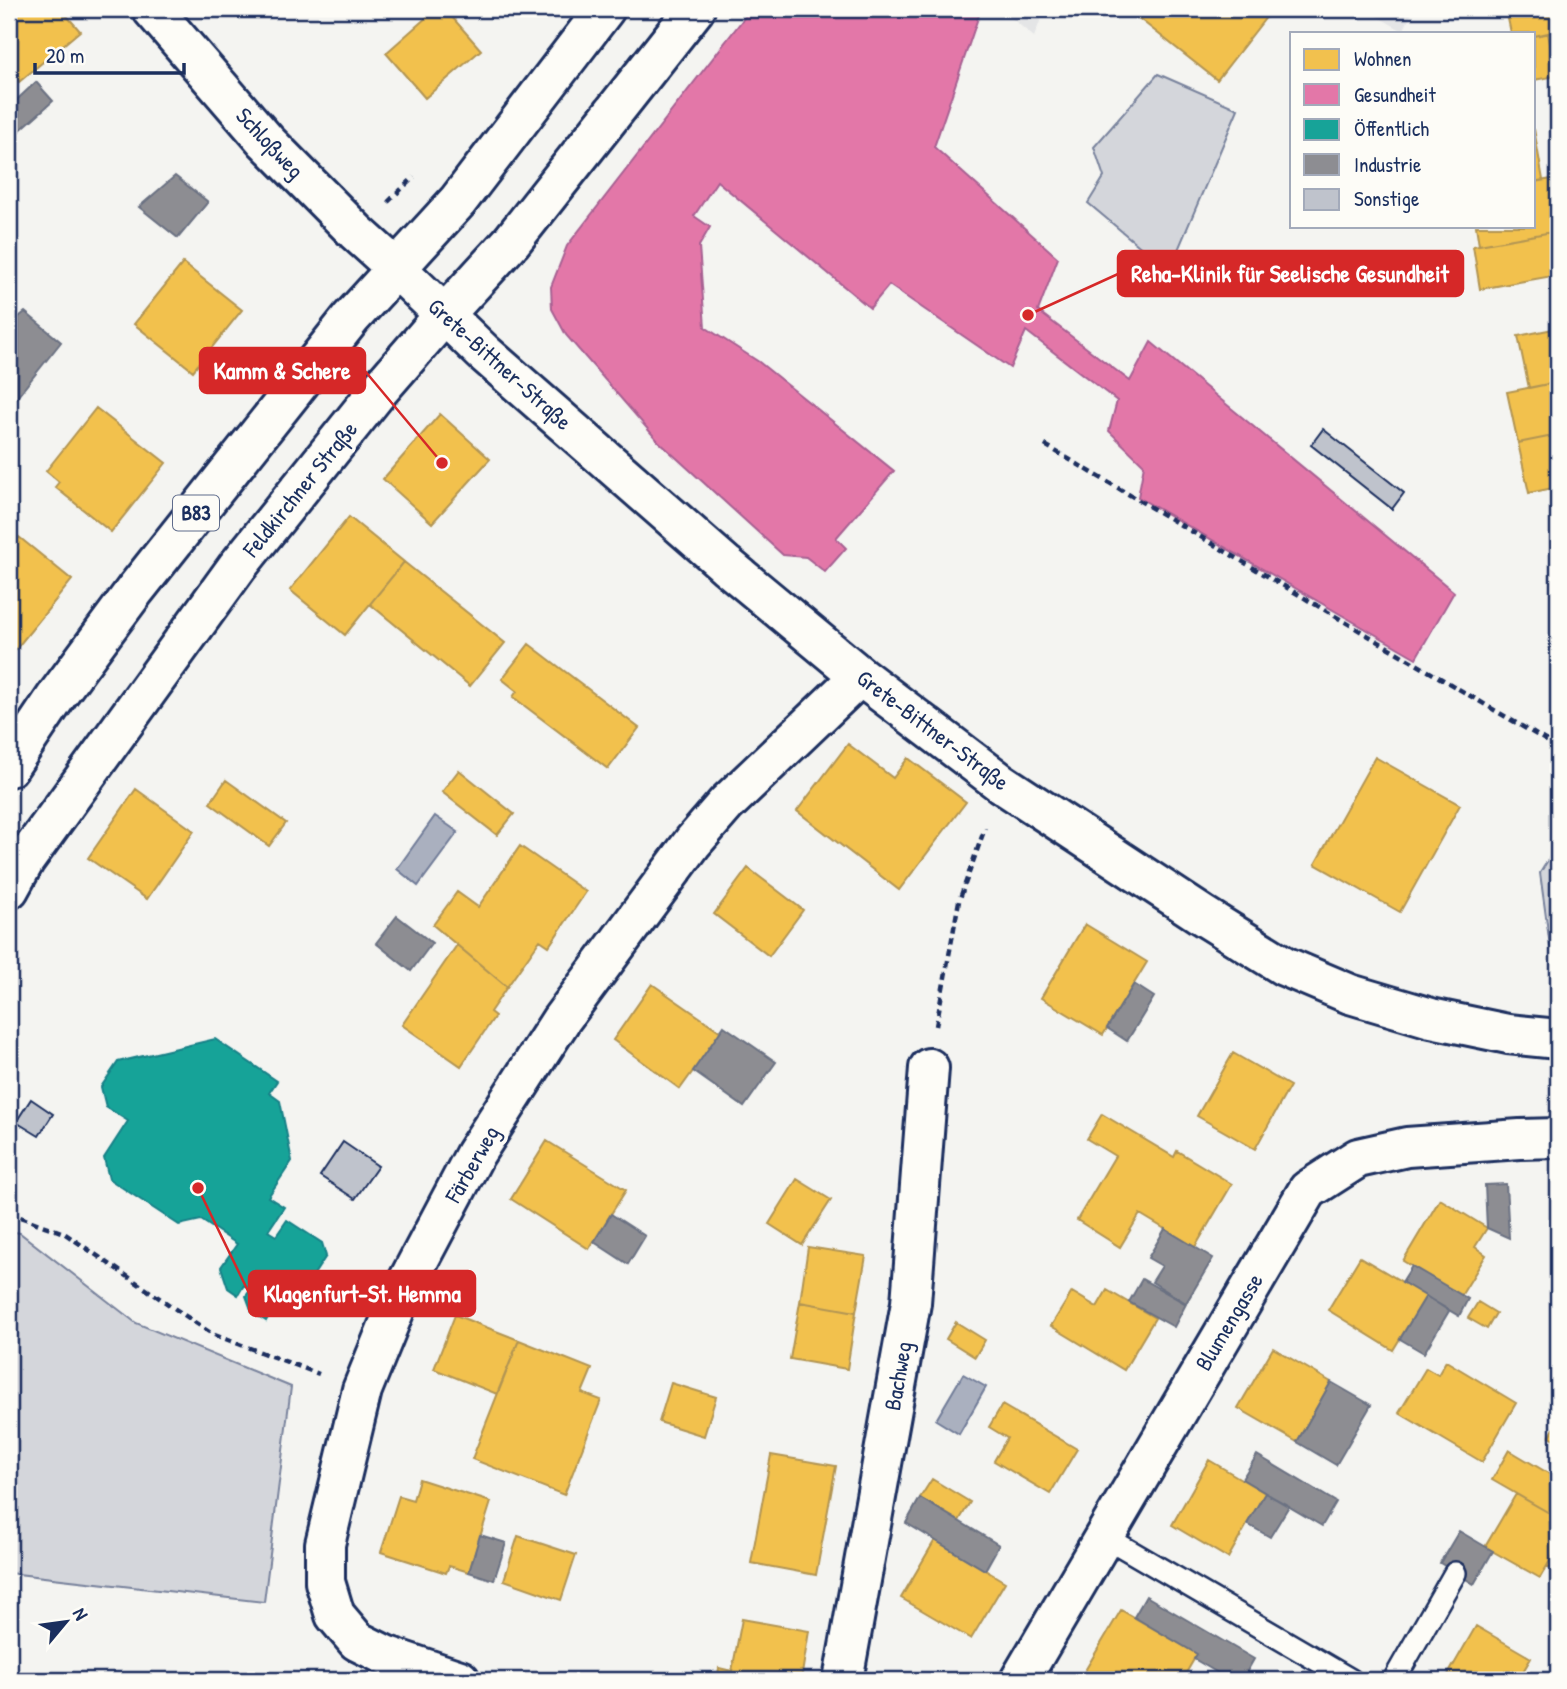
<svg xmlns="http://www.w3.org/2000/svg" width="1567" height="1689" font-family="'Patrick Hand',sans-serif">
<style>
.built{fill:#e4e5e6}
.green{fill:#d4d6db;stroke:#78829c;stroke-width:2}
.water{fill:#aab0bf;stroke:#717c98;stroke-width:2}
.homes{fill:#f2c14e;stroke:#b29553;stroke-width:2}
.health{fill:#e377a8;stroke:#a76192;stroke-width:2}
.public{fill:#17a398;stroke:#188087;stroke-width:2}
.industry{fill:#8d8d92;stroke:#6b7182;stroke-width:2}
.building{fill:#bfc3cc;stroke:#1b2f5e;stroke-width:2}
.lines{fill:none;stroke-linecap:round;stroke-linejoin:round}
.lane-casing{stroke:#1b2f5e;stroke-width:26}
.street-casing{stroke:#1b2f5e;stroke-width:44}
.primary-casing{stroke:#1b2f5e;stroke-width:44}
.path{stroke:#1b2f5e;stroke-width:4.5;stroke-dasharray:7 5;stroke-linecap:butt}
.lane{stroke:#fdfcf7;stroke-width:21}
.street{stroke:#fdfcf7;stroke-width:38}
.primary{stroke:#fdfcf7;stroke-width:38}
.labels{text-anchor:middle;stroke-width:7;stroke-linejoin:round;paint-order:stroke}
.shield{fill:#fdfcf7;stroke:#5f6c8c;stroke-width:2}
.shield-label{font-size:21px;font-weight:bold;fill:#1b2f5e}
.street-label{font-size:23px;fill:#1b2f5e;stroke:#fdfcf7}
.leader{fill:none;stroke:#d62828;stroke-width:2.5}
.callout-dot{fill:#d62828;stroke:#fdfcf7;stroke-width:2.5}
.callout{fill:#d62828;stroke:#d62828;stroke-width:2.5}
.callout-label{font-size:24px;text-anchor:middle;font-weight:bold;fill:#fff}
</style>
<rect width="100%" height="100%" fill="#f4f4f1"/>
<filter id="ink" filterUnits="userSpaceOnUse"><feTurbulence type="fractalNoise" baseFrequency=".0143" numOctaves="2"/><feDisplacementMap in="SourceGraphic" scale="14" xChannelSelector="R" yChannelSelector="G"/><feConvolveMatrix kernelMatrix="1 2 1 2 8 2 1 2 1" color-interpolation-filters="sRGB"/></filter>
<g filter="url(#ink)">
<path class="built" d="M 1001,9 L 1045,9 L 1034,37 Z
M 1364,9 L 1414,9 L 1403,31 Z"/>
<path class="green" d="M 1158,74 L 1238,109 L 1169,271 L 1088,203 L 1104,177 L 1094,147 Z
M 1558,844 L 1558,955 L 1550,946 L 1540,873 Z
M 9,1231 L 20,1233 L 136,1323 L 291,1387 L 264,1602 L 9,1573 Z"/>
<path class="water" d="M 435,816 L 458,832 L 418,886 L 397,869 Z
M 963,1374 L 986,1387 L 959,1434 L 936,1420 Z"/>
<path class="homes" d="M 9,9 L 61,9 L 80,31 L 19,82 L 9,70 Z
M 436,9 L 445,9 L 481,50 L 425,98 L 386,53 Z
M 1127,9 L 1257,9 L 1267,16 L 1217,80 Z
M 1506,9 L 1558,9 L 1558,32 L 1534,36 L 1534,33 L 1511,33 Z
M 1548,33 L 1556,76 L 1534,80 L 1534,36 Z
M 1534,129 L 1543,180 L 1534,182 Z
M 1552,179 L 1558,213 L 1558,231 L 1479,245 L 1476,226 L 1534,226 L 1534,182 Z
M 1558,231 L 1558,275 L 1480,289 L 1473,246 Z
M 183,263 L 242,310 L 193,371 L 134,324 Z
M 1558,328 L 1558,382 L 1529,388 L 1518,336 Z
M 1558,382 L 1558,435 L 1518,443 L 1507,392 Z
M 96,408 L 166,463 L 111,532 L 55,487 L 59,482 L 46,471 Z
M 440,414 L 490,459 L 432,523 L 383,479 Z
M 1558,435 L 1558,487 L 1529,493 L 1518,443 Z
M 349,517 L 404,562 L 345,635 L 290,590 Z
M 19,537 L 72,580 L 16,649 L 9,643 L 9,550 Z
M 404,562 L 505,643 L 470,686 L 370,604 Z
M 529,644 L 639,728 L 608,769 L 513,697 L 517,691 L 502,679 Z
M 848,744 L 893,778 L 908,758 L 966,802 L 899,890 L 797,811 Z
M 1375,757 L 1460,805 L 1400,912 L 1315,864 Z
M 459,770 L 514,814 L 497,835 L 442,792 Z
M 226,780 L 286,823 L 269,846 L 210,803 Z
M 136,789 L 194,831 L 147,899 L 88,858 Z
M 520,846 L 586,892 L 549,946 L 540,940 L 507,987 L 433,925 L 457,892 L 478,907 Z
M 748,868 L 803,910 L 769,956 L 714,914 Z
M 1085,924 L 1147,962 L 1103,1035 L 1041,998 Z
M 457,945 L 507,987 L 490,1012 L 495,1016 L 461,1066 L 402,1025 Z
M 652,984 L 721,1032 L 680,1089 L 613,1040 Z
M 1233,1053 L 1290,1086 L 1255,1149 L 1197,1116 Z
M 1102,1114 L 1174,1157 L 1177,1151 L 1232,1184 L 1195,1247 L 1140,1214 L 1120,1247 L 1077,1220 L 1115,1156 L 1087,1139 Z
M 547,1141 L 626,1190 L 589,1249 L 511,1199 Z
M 797,1179 L 831,1200 L 802,1245 L 769,1224 Z
M 1440,1199 L 1487,1228 L 1475,1247 L 1486,1255 L 1461,1296 L 1403,1261 Z
M 808,1247 L 866,1256 L 856,1312 L 800,1302 Z
M 1360,1257 L 1426,1296 L 1393,1350 L 1328,1310 Z
M 1107,1290 L 1155,1318 L 1124,1370 L 1051,1326 L 1072,1292 L 1097,1307 Z
M 800,1302 L 856,1312 L 847,1369 L 790,1359 Z
M 1478,1302 L 1496,1313 L 1487,1329 L 1468,1318 Z
M 455,1315 L 519,1340 L 497,1394 L 434,1369 Z
M 956,1322 L 985,1340 L 975,1357 L 946,1339 Z
M 519,1340 L 592,1369 L 582,1393 L 601,1400 L 564,1495 L 472,1459 Z
M 1273,1348 L 1331,1382 L 1297,1442 L 1238,1408 Z
M 1446,1361 L 1516,1403 L 1482,1462 L 1399,1413 L 1426,1368 L 1438,1375 Z
M 671,1383 L 716,1397 L 704,1436 L 659,1422 Z
M 1002,1405 L 1077,1449 L 1050,1494 L 994,1461 L 1007,1438 L 989,1427 Z
M 1558,1421 L 1558,1441 L 1550,1436 Z
M 1509,1450 L 1558,1479 L 1558,1518 L 1492,1480 Z
M 771,1455 L 836,1466 L 816,1575 L 751,1563 Z
M 1209,1460 L 1265,1493 L 1228,1558 L 1172,1525 Z
M 419,1479 L 491,1502 L 469,1572 L 449,1566 L 446,1573 L 381,1552 L 399,1496 L 413,1500 Z
M 932,1479 L 970,1502 L 959,1521 L 920,1498 Z
M 1516,1494 L 1558,1518 L 1558,1547 L 1540,1578 L 1485,1547 Z
M 518,1536 L 576,1555 L 561,1600 L 504,1580 Z
M 935,1540 L 1005,1582 L 971,1639 L 901,1598 Z
M 1558,1547 L 1558,1572 L 1547,1566 Z
M 1121,1610 L 1197,1654 L 1182,1680 L 1093,1680 L 1083,1674 Z
M 742,1619 L 809,1631 L 801,1680 L 717,1680 L 719,1668 L 732,1671 Z
M 1476,1626 L 1531,1658 L 1518,1680 L 1445,1680 Z"/>
<path class="health" d="M 751,9 L 981,9 L 934,147 L 1058,258 L 1038,311 L 1130,381 L 1151,342 L 1454,592 L 1416,658 L 1138,497 L 1144,465 L 1109,431 L 1117,401 L 1026,331 L 1010,368 L 889,285 L 870,308 L 717,181 L 694,216 L 710,227 L 699,246 L 705,327 L 759,362 L 894,471 L 836,538 L 846,548 L 825,572 L 806,557 L 783,555 L 658,441 L 566,335 L 552,309 L 551,287 L 567,246 Z"/>
<path class="public" d="M 215,1039 L 277,1081 L 269,1093 L 280,1101 L 292,1161 L 268,1197 L 284,1207 L 268,1231 L 276,1236 L 287,1220 L 322,1243 L 326,1256 L 290,1311 L 277,1315 L 271,1312 L 266,1321 L 252,1312 L 246,1296 L 251,1289 L 244,1285 L 238,1295 L 228,1288 L 221,1267 L 237,1244 L 201,1220 L 179,1225 L 109,1179 L 104,1158 L 128,1121 L 106,1107 L 101,1087 L 118,1062 Z"/>
<path class="industry" d="M 36,82 L 53,101 L 9,140 L 9,107 Z
M 175,176 L 208,202 L 178,238 L 139,207 Z
M 25,312 L 61,342 L 14,401 L 9,396 L 9,325 Z
M 397,916 L 432,943 L 411,971 L 376,943 Z
M 1134,984 L 1154,997 L 1127,1041 L 1107,1028 Z
M 724,1026 L 776,1062 L 744,1107 L 693,1071 Z
M 1506,1184 L 1509,1238 L 1487,1228 L 1485,1185 Z
M 611,1214 L 645,1236 L 628,1264 L 594,1242 Z
M 1165,1229 L 1213,1258 L 1186,1303 L 1152,1282 L 1162,1266 L 1148,1258 Z
M 1412,1266 L 1468,1299 L 1459,1316 L 1402,1282 Z
M 1142,1279 L 1186,1304 L 1174,1327 L 1129,1302 Z
M 1426,1296 L 1449,1311 L 1424,1353 L 1400,1339 Z
M 1331,1382 L 1371,1405 L 1336,1465 L 1297,1442 Z
M 1257,1455 L 1336,1502 L 1322,1526 L 1242,1479 Z
M 1265,1493 L 1289,1506 L 1270,1537 L 1247,1524 Z
M 920,1498 L 999,1545 L 985,1570 L 906,1523 Z
M 1459,1531 L 1493,1551 L 1474,1584 L 1440,1563 Z
M 480,1535 L 506,1543 L 494,1580 L 469,1572 Z
M 1146,1596 L 1254,1659 L 1242,1680 L 1230,1680 L 1194,1659 L 1197,1654 L 1134,1617 Z"/>
<path class="building" d="M 1323,429 L 1404,493 L 1392,509 L 1311,445 Z
M 31,1099 L 53,1114 L 39,1136 L 16,1122 Z
M 343,1142 L 378,1166 L 355,1199 L 320,1176 Z"/>
<g class="lines">
<defs>
<path id="lane" d="M 1104,1536 L 1351,1680
M 1394,1680 L 1455,1573"/>
<path id="street" d="M 152,9 L 266,141 L 356,232 L 397,269 L 484,353 L 726,565 L 860,676 L 1001,783 L 1202,915 L 1284,966 L 1350,994 L 1431,1018 L 1508,1034 L 1558,1039
M 460,1680 L 385,1655 L 357,1641 L 335,1615 L 325,1582 L 325,1544 L 362,1390 L 402,1292 L 475,1154 L 561,1020 L 693,842 L 726,804 L 860,676
M 843,1680 L 911,1303 L 929,1068
M 1020,1680 L 1308,1190 L 1358,1158 L 1407,1147 L 1520,1139 L 1558,1138"/>
<path id="primary" d="M 9,767 L 58,694 L 135,590 L 351,318 L 458,201 L 605,9
M 9,889 L 25,860 L 237,567 L 379,390 L 445,314 L 511,242 L 695,9"/>
</defs>
<use href="#lane" class="lane-casing"/>
<use href="#street" class="street-casing"/>
<use href="#primary" class="primary-casing"/>
<path class="path" d="M 388,202 L 414,177
M 1045,445 L 1557,747
M 936,1026 L 959,901 L 985,828
M 9,1213 L 64,1233 L 212,1334 L 319,1374"/>
<use href="#lane" class="lane"/>
<use href="#street" class="street"/>
<use href="#primary" class="primary"/>
</g>
</g>
<g class="labels">
<rect class="shield" x="173" y="495.5" width="46" height="35" rx="5"/>
<g class="shield-label">
<text x="196" y="520">B83</text>
</g>
<g class="street-label">
<text transform="translate(270 143) rotate(47)" y="8">Schloßweg</text>
<text transform="translate(500 364) rotate(42)" y="8">Grete-Bittner-Straße</text>
<text transform="translate(300 489) rotate(-51)" y="8">Feldkirchner Straße</text>
<text transform="translate(933 730) rotate(37)" y="8">Grete-Bittner-Straße</text>
<text transform="translate(472 1164) rotate(-60)" y="8">Färberweg</text>
<text transform="translate(1229 1322) rotate(-59)" y="8">Blumengasse</text>
<text transform="translate(898 1376) rotate(-80)" y="8">Bachweg</text>
</g>
</g>
<path class="leader" d="M1028 315L1118 274M442 463L365 371M198 1188L249 1293"/>
<g class="callout-dot">
<circle cx="1028" cy="315" r="7"/>
<circle cx="442" cy="463" r="7"/>
<circle cx="198" cy="1188" r="7"/>
</g>
<g class="callout">
<rect x="1118" y="251" width="345" height="45" rx="7"/>
<rect x="200" y="348" width="165" height="45" rx="7"/>
<rect x="249" y="1271" width="226" height="45" rx="7"/>
</g>
<g class="callout-label">
<text x="1290" y="282">Reha-Klinik für Seelische Gesundheit</text>
<text x="282" y="379">Kamm &amp; Schere</text>
<text x="362" y="1302">Klagenfurt-St. Hemma</text>
</g>
<rect width="1567" height="1689" fill="none" stroke="#fdfcf7" stroke-width="35"/>
<rect x="18" y="18" width="1532" height="1654" fill="none" stroke="#1b2f5e" stroke-width="2.5" filter="url(#ink)"/>
<rect x="1290" y="32" width="245" height="196" fill="#fdfcf7" stroke="#a3aaba" stroke-width="2"/>
<rect x="1304" y="49" width="35" height="21" fill="#f2c14e" stroke="#a3aaba" stroke-width="2"/>
<text x="1354" y="66" font-size="21" fill="#1b2f5e">Wohnen</text>
<rect x="1304" y="84" width="35" height="21" fill="#e377a8" stroke="#a3aaba" stroke-width="2"/>
<text x="1354" y="102" font-size="21" fill="#1b2f5e">Gesundheit</text>
<rect x="1304" y="119" width="35" height="21" fill="#17a398" stroke="#a3aaba" stroke-width="2"/>
<text x="1354" y="136" font-size="21" fill="#1b2f5e">Öffentlich</text>
<rect x="1304" y="154" width="35" height="21" fill="#8d8d92" stroke="#a3aaba" stroke-width="2"/>
<text x="1354" y="172" font-size="21" fill="#1b2f5e">Industrie</text>
<rect x="1304" y="189" width="35" height="21" fill="#bfc3cc" stroke="#a3aaba" stroke-width="2"/>
<text x="1354" y="206" font-size="21" fill="#1b2f5e">Sonstige</text>
<g transform="translate(66 1622) rotate(61)" stroke="#fdfcf7" stroke-width="5" paint-order="stroke">
<path d="M0-5L12 26L0 18L-12 26Z" fill="#1b2f5e"/>
<text y="-10" font-size="19" font-weight="bold" text-anchor="middle" fill="#1b2f5e">N</text>
</g>
<path d="M35 63v10h149v-10" fill="none" stroke="#1b2f5e" stroke-width="3.5"/>
<text x="46" y="63" font-size="21" fill="#1b2f5e" stroke="#fdfcf7" stroke-width="5" paint-order="stroke">20 m</text>
</svg>
